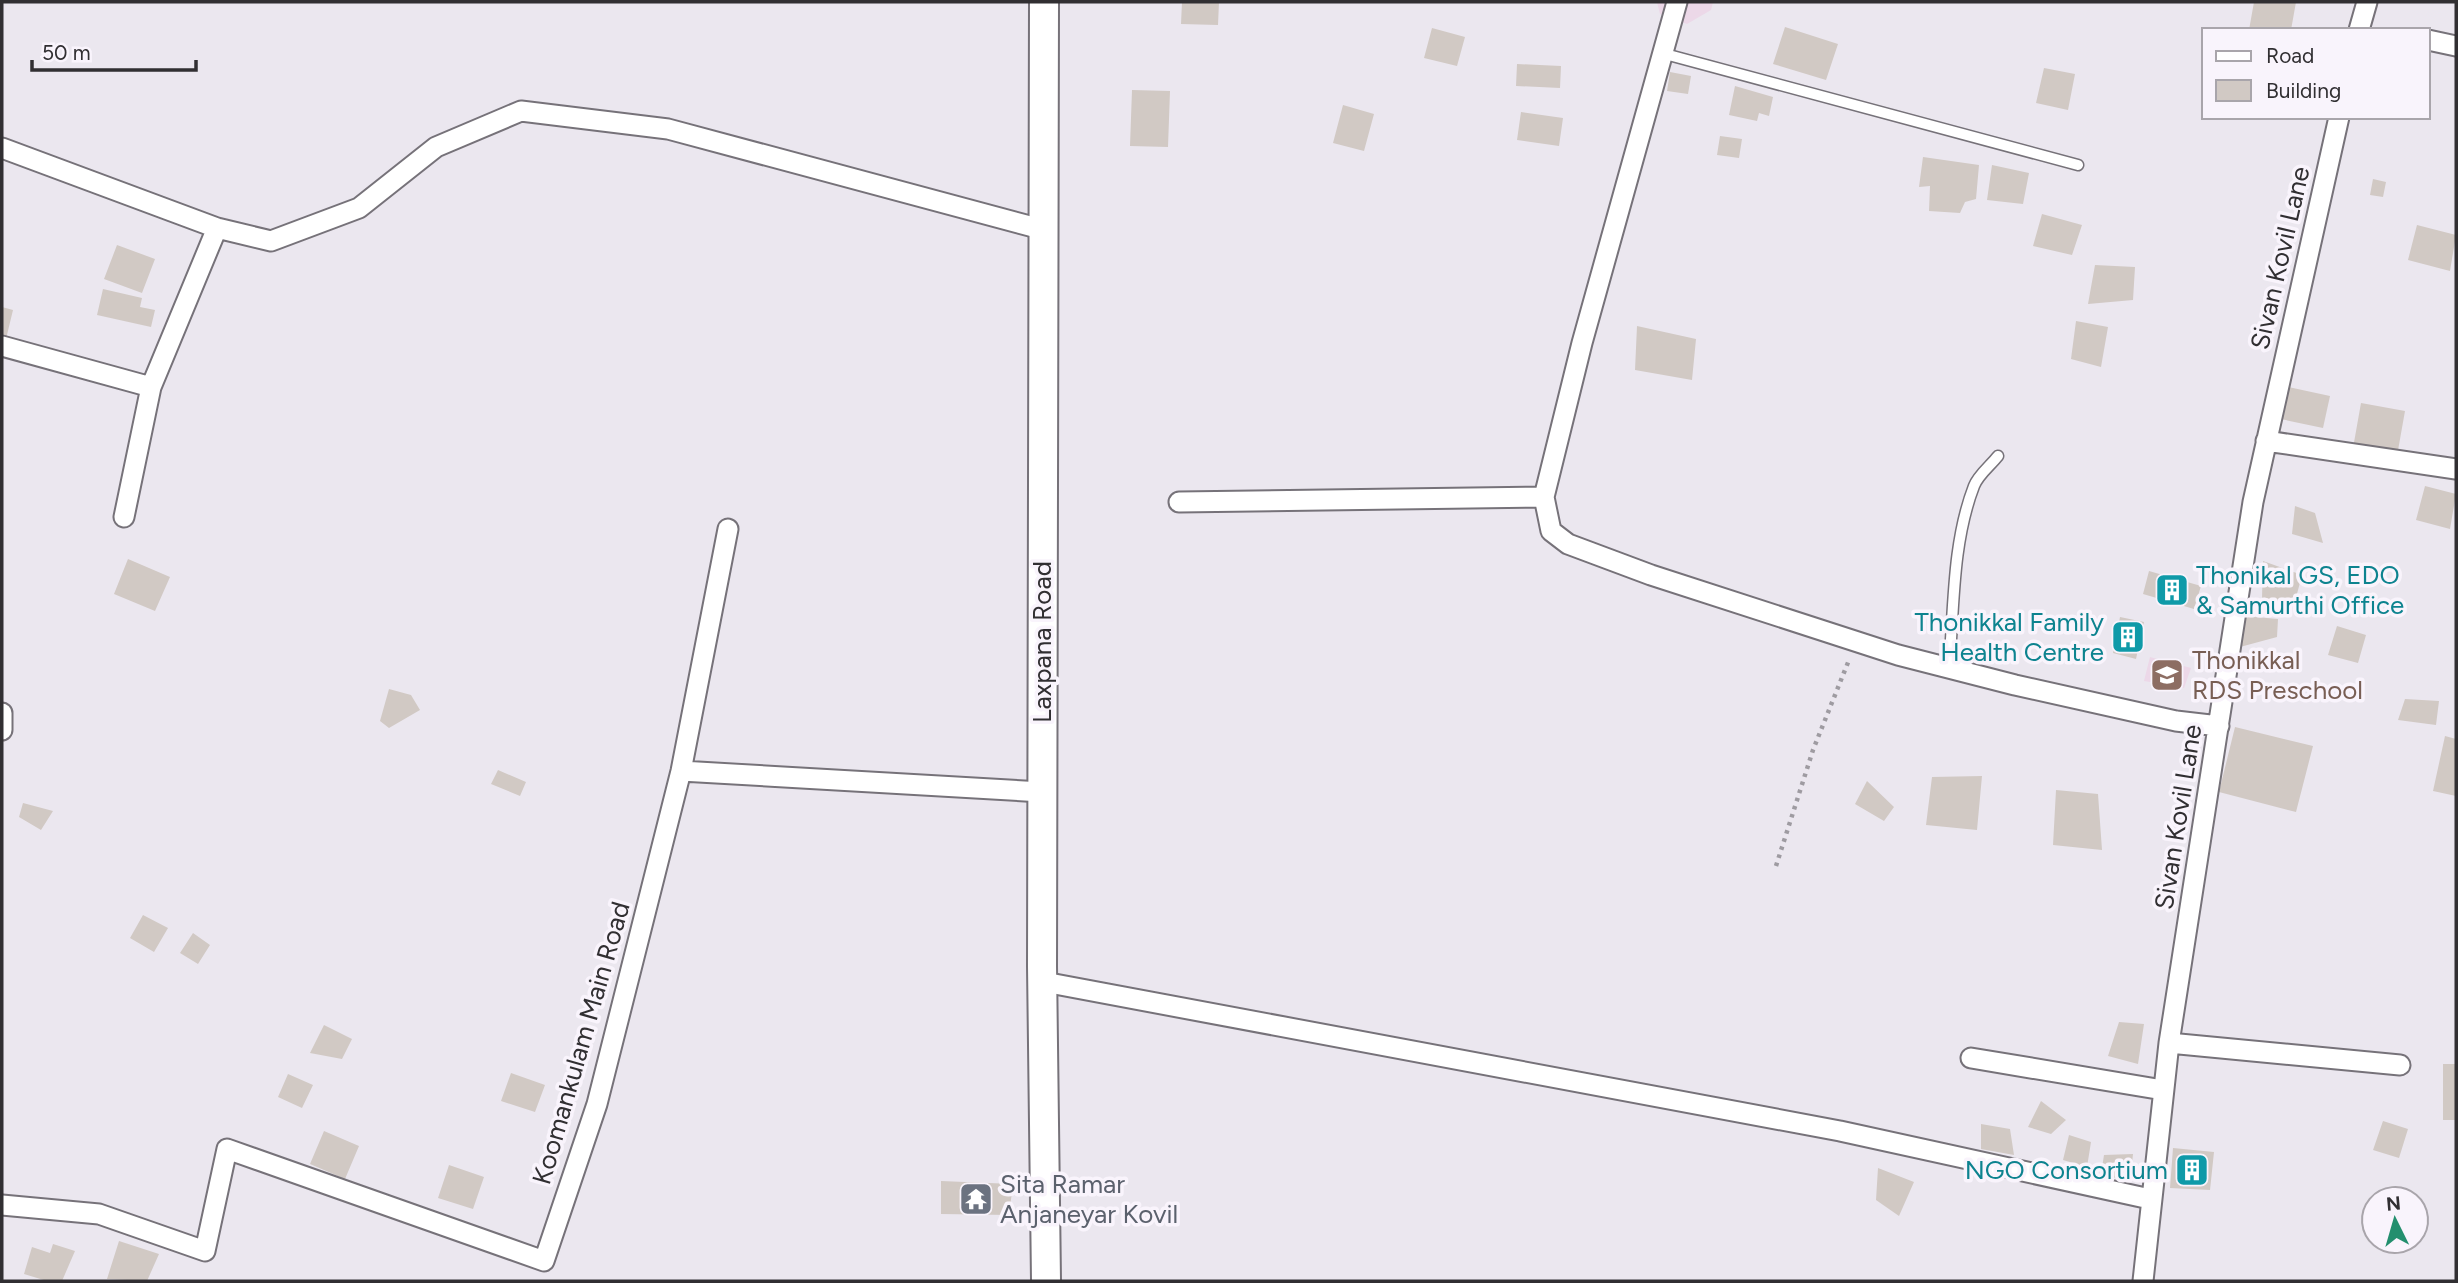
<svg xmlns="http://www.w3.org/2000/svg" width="2458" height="1283" font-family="Figtree,sans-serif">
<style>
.education{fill:#ecd8e8}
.building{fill:#d1c9c4}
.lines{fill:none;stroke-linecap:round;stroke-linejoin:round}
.lane-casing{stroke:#767279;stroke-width:13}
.street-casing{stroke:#767279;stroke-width:23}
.secondary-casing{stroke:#767279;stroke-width:32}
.path{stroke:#9e9ba1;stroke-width:4.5;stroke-dasharray:3.5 5;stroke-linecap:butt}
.lane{stroke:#fff;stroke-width:10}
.street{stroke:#fff;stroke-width:19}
.secondary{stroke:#fff;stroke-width:28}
.labels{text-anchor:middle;stroke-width:7;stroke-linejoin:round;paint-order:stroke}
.street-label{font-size:26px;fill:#312f32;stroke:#f9f4fc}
.culture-label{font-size:26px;fill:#0d838f;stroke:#f9f4fc;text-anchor:end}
.education-label{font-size:26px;fill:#785e54;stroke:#f9f4fc;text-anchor:start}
.worship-label{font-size:26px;fill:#5b616d;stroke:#f9f4fc;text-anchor:start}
</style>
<rect width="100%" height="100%" fill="#ebe7ef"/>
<path class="education" d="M 1657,2 L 1713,2 L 1711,10 L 1687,24 L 1660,14 Z
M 2150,657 L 2191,668 L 2184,688 L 2144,681 Z"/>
<path class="building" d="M 1182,2 L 1219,2 L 1218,25 L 1181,24 Z
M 2254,2 L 2296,2 L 2291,30 L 2249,30 Z
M 1785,27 L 1838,44 L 1826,80 L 1773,64 Z
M 1432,28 L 1465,37 L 1457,66 L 1424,58 Z
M 1517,64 L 1561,66 L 1560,88 L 1516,86 Z
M 2044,68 L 2075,74 L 2068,110 L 2036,103 Z
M 1670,72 L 1691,76 L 1688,94 L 1667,91 Z
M 1735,86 L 1773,97 L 1769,116 L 1759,113 L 1757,121 L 1729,115 Z
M 1132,90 L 1170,91 L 1168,147 L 1130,146 Z
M 1343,105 L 1374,114 L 1364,151 L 1333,143 Z
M 1521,112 L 1563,118 L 1559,146 L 1517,140 Z
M 1720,136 L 1742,139 L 1739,158 L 1717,155 Z
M 1923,157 L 1979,165 L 1976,199 L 1965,202 L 1960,213 L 1929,211 L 1930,186 L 1919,187 Z
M 1992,165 L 2029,173 L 2023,204 L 1987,200 Z
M 2373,179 L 2386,182 L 2383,197 L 2370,195 Z
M 2042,214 L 2082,225 L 2072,255 L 2033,246 Z
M 2417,225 L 2456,235 L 2450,271 L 2408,260 Z
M 117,245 L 155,259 L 142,293 L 104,279 Z
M 2095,265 L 2135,267 L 2133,300 L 2088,304 Z
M 103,289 L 142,298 L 140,307 L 155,310 L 151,327 L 97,315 Z
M 2,307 L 13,310 L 6,339 L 2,338 Z
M 2076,321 L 2108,327 L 2101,367 L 2071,359 Z
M 1637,326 L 1696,339 L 1692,380 L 1635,370 Z
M 2284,386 L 2330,396 L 2323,428 L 2276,418 Z
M 2361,403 L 2405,411 L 2397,456 L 2353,448 Z
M 2425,486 L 2456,494 L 2450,529 L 2416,520 Z
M 2295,506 L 2315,513 L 2323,543 L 2292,534 Z
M 128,559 L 170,577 L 155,611 L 114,594 Z
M 2263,561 L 2302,575 L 2294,605 L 2262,598 Z
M 2149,571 L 2201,586 L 2194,609 L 2143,594 Z
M 2244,616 L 2278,619 L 2277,637 L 2240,647 Z
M 2120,617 L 2144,622 L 2136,659 L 2113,653 Z
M 2337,626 L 2366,635 L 2358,663 L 2328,655 Z
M 389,689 L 411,695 L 420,710 L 389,728 L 380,721 Z
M 2405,699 L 2439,701 L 2436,725 L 2398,720 Z
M 2235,727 L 2313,746 L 2296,812 L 2219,792 Z
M 2445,736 L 2456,739 L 2456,796 L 2433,791 Z
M 498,770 L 526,782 L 520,796 L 491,784 Z
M 1982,776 L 1977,830 L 1926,825 L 1932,777 Z
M 1867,781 L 1894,807 L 1884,821 L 1855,804 Z
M 2056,790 L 2098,794 L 2102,850 L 2053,845 Z
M 23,803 L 53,811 L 41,830 L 19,817 Z
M 143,915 L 168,928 L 154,952 L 130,938 Z
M 193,933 L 210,945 L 198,964 L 180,953 Z
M 2119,1022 L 2144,1024 L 2138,1064 L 2108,1056 Z
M 324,1025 L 352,1039 L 342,1059 L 310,1053 Z
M 2443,1064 L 2456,1064 L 2456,1120 L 2443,1120 Z
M 511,1073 L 545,1085 L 535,1112 L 501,1101 Z
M 288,1074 L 313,1085 L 302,1108 L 278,1097 Z
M 2041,1101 L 2066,1120 L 2051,1134 L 2028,1127 Z
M 2383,1121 L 2408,1129 L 2399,1158 L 2373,1150 Z
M 1981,1124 L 2010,1129 L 2014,1155 L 1981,1149 Z
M 324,1131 L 359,1146 L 345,1179 L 310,1164 Z
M 2069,1135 L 2091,1142 L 2087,1167 L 2063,1160 Z
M 2173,1148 L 2214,1152 L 2210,1190 L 2170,1188 Z
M 2133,1154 L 2130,1182 L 2101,1174 L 2104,1155 Z
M 449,1165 L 484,1177 L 473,1209 L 438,1198 Z
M 1878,1168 L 1914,1182 L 1899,1216 L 1876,1200 Z
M 941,1181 L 1013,1184 L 1009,1215 L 941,1214 Z
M 119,1241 L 159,1254 L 147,1281 L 107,1279 Z
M 53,1244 L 75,1251 L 62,1281 L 47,1281 L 24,1274 L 32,1247 L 50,1253 Z"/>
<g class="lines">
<defs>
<path id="lane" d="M 1665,54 L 2078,165
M 1949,669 C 1954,609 1952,543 1974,486 C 1978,475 1991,465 1998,456"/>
<path id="street" d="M 1677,2 L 1582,343 L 1544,497 L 1551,531 L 1568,544 L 1651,575 L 1898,655 L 2015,685 L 2176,721 L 2219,726
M 2359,30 L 2367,2
M 2428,40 L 2456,46
M 2,148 L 217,228
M 2,346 L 151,387
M 2266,441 L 2456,469
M 1179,502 L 1544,497
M 124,517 L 151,387 L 217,228 L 271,241 L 359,208 L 436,147 L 521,111 L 668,129 L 1041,229
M 2,713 L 2,730
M 681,771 L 1042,792
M 1044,982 L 1840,1131 L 2150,1199
M 2169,1043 L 2400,1065
M 1971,1058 L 2163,1090
M 2,1205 L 99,1214 L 205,1251 L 227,1149 L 544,1261 L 597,1104 L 681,771 L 728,529
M 2143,1281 L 2169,1043 L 2253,502 L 2339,117"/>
<path id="secondary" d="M 1044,2 L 1042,966 L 1046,1281"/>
</defs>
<use href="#lane" class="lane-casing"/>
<use href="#street" class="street-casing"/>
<use href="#secondary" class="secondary-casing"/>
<path class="path" d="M 1776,866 L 1813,750 L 1849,660"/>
<use href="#lane" class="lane"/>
<use href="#street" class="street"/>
<use href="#secondary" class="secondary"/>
</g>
<defs>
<symbol id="building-square" viewBox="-11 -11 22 22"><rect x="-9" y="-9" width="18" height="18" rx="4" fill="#0f9aa8" stroke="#f9f4fc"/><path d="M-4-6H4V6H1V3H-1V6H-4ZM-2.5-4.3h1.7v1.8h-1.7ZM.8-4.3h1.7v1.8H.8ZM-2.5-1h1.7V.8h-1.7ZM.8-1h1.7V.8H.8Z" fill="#fff"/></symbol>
<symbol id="school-square" viewBox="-11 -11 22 22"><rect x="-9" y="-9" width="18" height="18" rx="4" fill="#8d6e63" stroke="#f9f4fc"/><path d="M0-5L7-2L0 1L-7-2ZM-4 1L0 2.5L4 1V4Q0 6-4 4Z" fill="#fff"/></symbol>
<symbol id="temple-square" viewBox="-11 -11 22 22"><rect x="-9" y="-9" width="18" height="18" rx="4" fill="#6b7280" stroke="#f9f4fc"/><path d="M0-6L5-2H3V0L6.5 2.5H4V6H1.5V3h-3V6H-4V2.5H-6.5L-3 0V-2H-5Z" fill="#fff"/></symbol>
</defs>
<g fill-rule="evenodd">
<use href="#building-square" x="2153" y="571" width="38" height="38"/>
<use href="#building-square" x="2109" y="618" width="38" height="38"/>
<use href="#school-square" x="2148" y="656" width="38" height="38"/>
<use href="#building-square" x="2173" y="1151" width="38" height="38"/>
<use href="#temple-square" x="957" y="1180" width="38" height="38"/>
</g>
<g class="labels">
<g class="street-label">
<text transform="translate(2280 258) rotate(-77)" y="9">Sivan Kovil Lane</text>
<text transform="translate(1042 642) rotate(-90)" y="9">Laxpana Road</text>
<text transform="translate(2178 817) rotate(-81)" y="9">Sivan Kovil Lane</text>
<text transform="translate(581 1043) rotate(-74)" y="9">Koomankulam Main Road</text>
</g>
<g class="culture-label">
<text x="2196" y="584" text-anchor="start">Thonikal GS, EDO<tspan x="2196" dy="30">&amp; Samurthi Office</tspan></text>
<text x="2104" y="631">Thonikkal Family<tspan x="2104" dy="30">Health Centre</tspan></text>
<text x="2168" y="1179">NGO Consortium</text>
</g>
<g class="education-label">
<text x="2192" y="669">Thonikkal<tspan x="2192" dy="30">RDS Preschool</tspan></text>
</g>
<g class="worship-label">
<text x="1000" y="1193">Sita Ramar<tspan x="1000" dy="30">Anjaneyar Kovil</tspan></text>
</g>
</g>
<rect width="2458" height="1283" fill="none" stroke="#312f32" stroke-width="7"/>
<rect x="2202" y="28" width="228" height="91" fill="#f9f4fc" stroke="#a9a5ab" stroke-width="2"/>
<rect x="2216" y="51" width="35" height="10" fill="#ffffff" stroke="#a9a5ab" stroke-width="2"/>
<text x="2266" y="63" font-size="21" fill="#312f32">Road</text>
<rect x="2216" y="80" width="35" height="21" fill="#d1c9c4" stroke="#a9a5ab" stroke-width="2"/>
<text x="2266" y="98" font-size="21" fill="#312f32">Building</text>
<g transform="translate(2395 1220) rotate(355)"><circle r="33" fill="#f9f4fc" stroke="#a9a5ab" stroke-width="2"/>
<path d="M0-5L12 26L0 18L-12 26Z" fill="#238f6e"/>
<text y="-10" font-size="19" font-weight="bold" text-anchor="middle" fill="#312f32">N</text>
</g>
<path d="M32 60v10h164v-10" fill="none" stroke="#312f32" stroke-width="3.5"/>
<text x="42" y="60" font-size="21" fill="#312f32" stroke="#f9f4fc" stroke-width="5" paint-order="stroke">50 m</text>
</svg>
